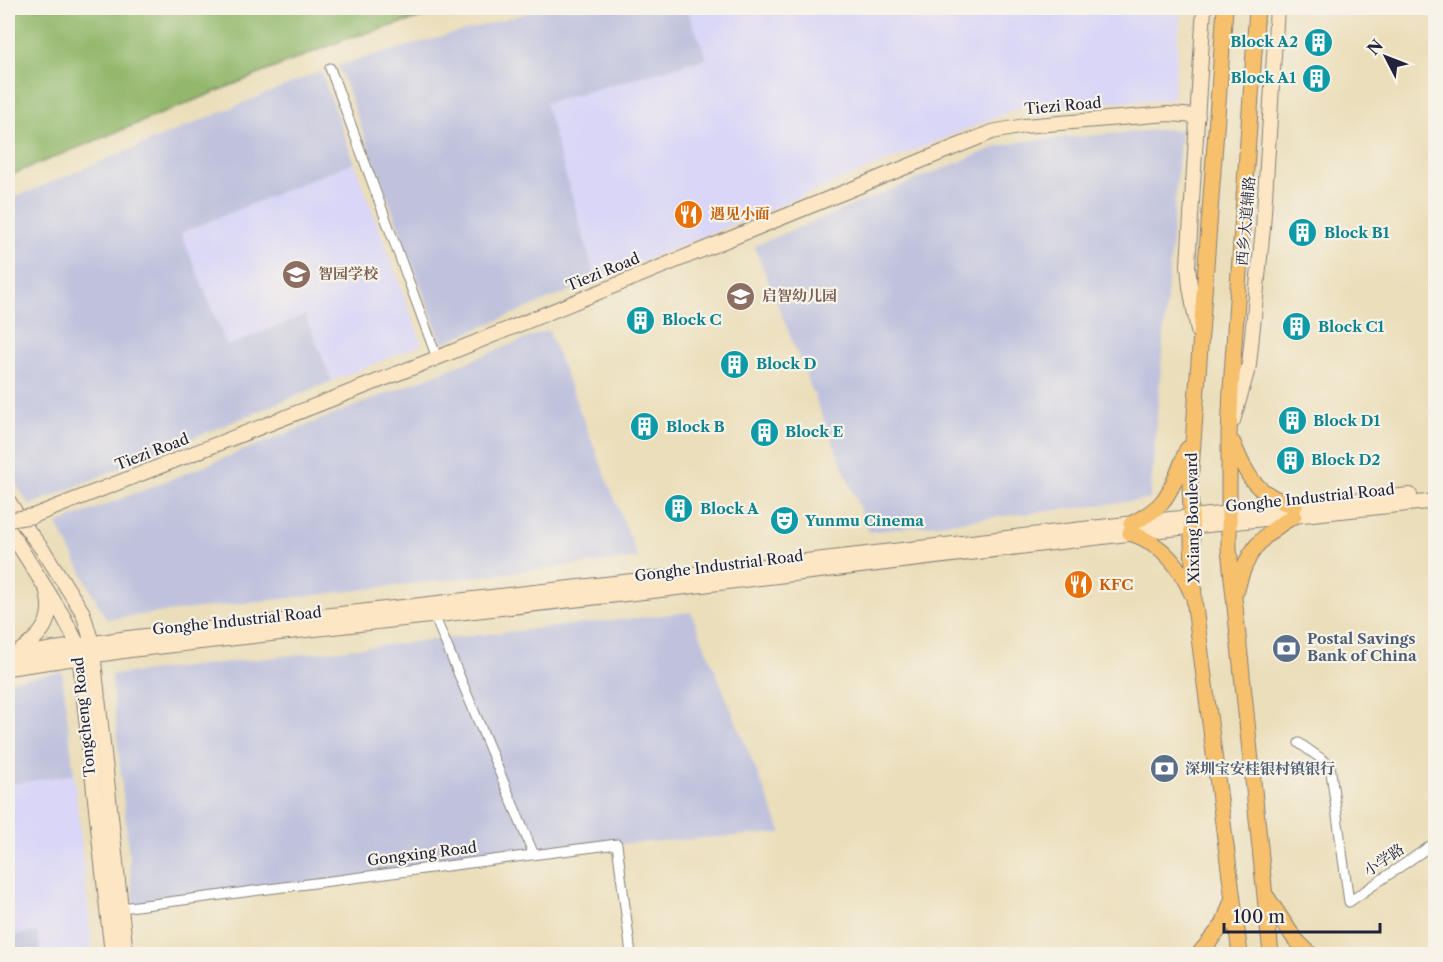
<svg xmlns="http://www.w3.org/2000/svg" width="1443" height="962" font-family="'Libre Caslon Text','Noto Serif SC',serif">
<style>
.built{fill:#d9d6f7}
.industrial{fill:#c0c2dd}
.forest{fill:#93b86c;stroke:#5a6d54;stroke-width:1.5}
.lines{fill:none;stroke-linecap:round;stroke-linejoin:round}
.street-casing{stroke:#86807a;stroke-width:11}
.secondary-casing{stroke:#86807a;stroke-width:16}
.primary-casing{stroke:#86807a;stroke-width:17}
.street{stroke:#fff;stroke-width:9}
.secondary{stroke:#fce6c4;stroke-width:14}
.primary{stroke:#f7c06c;stroke-width:15}
.secondary-bridge-casing{stroke:#86807a;stroke-width:16;stroke-linecap:butt}
.secondary-bridge{stroke:#fce6c4;stroke-width:14}
.labels{text-anchor:middle;stroke-width:4.5;stroke-linejoin:round;paint-order:stroke}
.culture-label{font-size:15px;font-weight:bold;fill:#0d838f;stroke:#f7f3e8;text-anchor:start}
.street-label{font-size:15px;fill:#22223b;stroke:#f7f3e8}
.food-label{font-size:15px;font-weight:bold;fill:#c56008;stroke:#f7f3e8;text-anchor:start}
.education-label{font-size:15px;font-weight:bold;fill:#785e54;stroke:#f7f3e8;text-anchor:start}
.service-label{font-size:15px;font-weight:bold;fill:#4e5e75;stroke:#f7f3e8;text-anchor:start}
</style>
<rect width="100%" height="100%" fill="#f7f3e8"/>
<filter id="ink" filterUnits="userSpaceOnUse"><feTurbulence type="fractalNoise" baseFrequency=".0167" numOctaves="2"/><feDisplacementMap in="SourceGraphic" scale="12" xChannelSelector="R" yChannelSelector="G"/><feConvolveMatrix kernelMatrix="1 2 1 2 8 2 1 2 1" color-interpolation-filters="sRGB"/></filter>
<filter id="wash" filterUnits="userSpaceOnUse"><feTurbulence type="fractalNoise" baseFrequency=".008" numOctaves="4" result="noise"/><feDisplacementMap in="SourceGraphic" scale="24" xChannelSelector="R" yChannelSelector="G"/><feGaussianBlur stdDeviation="1.35" result="paint"/><feColorMatrix in="noise" values="0 0 0 0 0 0 0 0 0 0 0 0 0 0 0 0 0 1.4 0 .05"/><feComposite in="paint" operator="in"/></filter>
<g filter="url(#wash)">
<rect width="100%" height="100%" fill="#ebdeba"/>
<path class="built" d="M 686,8 L 1181,8 L 1173,99 L 1021,107 L 596,280 L 545,103 L 706,58 Z
M 354,162 L 422,344 L 332,381 L 305,315 L 227,347 L 181,233 Z
M 74,774 L 93,954 L 41,954 L 37,932 L 8,936 L 8,785 Z"/>
<path class="industrial" d="M 546,8 L 686,8 L 707,58 L 545,103 L 596,280 L 442,343 L 338,65 Z
M 321,71 L 354,162 L 181,233 L 227,346 L 305,315 L 332,381 L 30,505 L 19,489 L 8,466 L 8,200 Z
M 1168,129 L 1181,130 L 1150,499 L 869,532 L 754,246 L 996,147 L 1026,141 Z
M 548,330 L 638,558 L 106,619 L 57,524 Z
M 691,612 L 782,833 L 617,844 L 134,906 L 111,675 Z
M 62,672 L 74,774 L 8,785 L 8,681 Z
M 37,932 L 41,954 L 8,954 L 8,936 Z"/>
<path class="forest" d="M 8,8 L 457,8 L 348,38 L 8,176 Z"/>
</g>
<g filter="url(#ink)">
<g class="lines">
<defs>
<path id="street" d="M 330,68 L 437,358
M 434,615 L 534,855
M 1299,743 L 1330,765 L 1349,902 L 1436,842
M 121,908 L 617,844 L 631,954"/>
<path id="secondary" d="M 1198,331 L 1190,287 L 1188,265 L 1204,8
M 1233,421 L 1249,365 L 1263,228 L 1277,8
M 8,500 L 21,521 L 45,553 L 83,613 L 92,643 L 126,954
M 33,516 L 437,358 L 992,132 L 1024,126 L 1168,114 L 1198,116
M 8,528 L 63,616 L 78,645 L 112,954
M 17,653 C 40,637 55,622 47,592
M 8,656 L 128,638 L 676,576 L 1161,520 L 1410,495
M 8,668 L 130,650 L 661,590 L 1161,530 L 1436,501"/>
<path id="primary" d="M 1225,8 L 1190,483 L 1194,599 L 1240,954
M 1257,8 L 1231,389 L 1229,435 L 1229,549 L 1271,954
M 1233,443 C 1247,478 1257,495 1295,506
M 1131,524 C 1142,518 1154,512 1162,502 C 1173,489 1181,465 1187,449
M 1130,533 C 1163,544 1178,564 1192,594
M 1237,590 C 1245,553 1262,534 1294,516
M 1267,897 L 1294,938 L 1310,954
M 1199,954 L 1223,925 L 1232,900"/>
</defs>
<use href="#street" class="street-casing"/>
<use href="#secondary" class="secondary-casing"/>
<use href="#primary" class="primary-casing"/>
<use href="#street" class="street"/>
<use href="#secondary" class="secondary"/>
<use href="#primary" class="primary"/>
<defs>
<path id="secondary-bridge" d="M 8,520 L 33,516"/>
</defs>
<use href="#secondary-bridge" class="secondary-bridge-casing"/>
<use href="#secondary-bridge" class="secondary-bridge"/>
</g>
</g>
<defs>
<symbol id="building-disc" viewBox="-11 -11 22 22"><circle r="9.5" fill="#0f9aa8" stroke="#f7f3e8"/><path d="M-4-6H4V6H1V3H-1V6H-4ZM-2.5-4.3h1.7v1.8h-1.7ZM.8-4.3h1.7v1.8H.8ZM-2.5-1h1.7V.8h-1.7ZM.8-1h1.7V.8H.8Z" fill="#fff"/></symbol>
<symbol id="restaurant-disc" viewBox="-11 -11 22 22"><circle r="9.5" fill="#e8710a" stroke="#f7f3e8"/><path d="M-5-6h1v4h1v-4h1v4h1v-4h1v5L-1.5 .5V6h-2V.5L-5-1ZM5-6V6H3V1.5H1.5Q1.5-4 5-6Z" fill="#fff"/></symbol>
<symbol id="school-disc" viewBox="-11 -11 22 22"><circle r="9.5" fill="#8d6e63" stroke="#f7f3e8"/><path d="M0-5L7-2L0 1L-7-2ZM-4 1L0 2.5L4 1V4Q0 6-4 4Z" fill="#fff"/></symbol>
<symbol id="theatre-disc" viewBox="-11 -11 22 22"><circle r="9.5" fill="#0f9aa8" stroke="#f7f3e8"/><path d="M-5-5.5Q0-4 5-5.5V0Q5 5 0 6Q-5 5-5 0ZM-3.3-2.5H-1v1.5H-3.3ZM1-2.5H3.3v1.5H1ZM-2.8 1Q0 5.5 2.8 1Z" fill="#fff"/></symbol>
<symbol id="bank-disc" viewBox="-11 -11 22 22"><circle r="9.5" fill="#5c6f8a" stroke="#f7f3e8"/><path d="M-6-4H6V4H-6ZM0-2.3a2.3 2.3 0 1 0 0 4.6a2.3 2.3 0 1 0 0-4.6Z" fill="#fff"/></symbol>
</defs>
<g fill-rule="evenodd">
<use href="#building-disc" x="1302" y="26" width="33" height="33"/>
<use href="#building-disc" x="1300" y="62" width="33" height="33"/>
<use href="#restaurant-disc" x="672" y="198" width="33" height="33"/>
<use href="#building-disc" x="1286" y="216" width="33" height="33"/>
<use href="#school-disc" x="280" y="258" width="33" height="33"/>
<use href="#school-disc" x="724" y="280" width="33" height="33"/>
<use href="#building-disc" x="624" y="304" width="33" height="33"/>
<use href="#building-disc" x="1280" y="310" width="33" height="33"/>
<use href="#building-disc" x="718" y="348" width="33" height="33"/>
<use href="#building-disc" x="1276" y="404" width="33" height="33"/>
<use href="#building-disc" x="628" y="410" width="33" height="33"/>
<use href="#building-disc" x="748" y="416" width="33" height="33"/>
<use href="#building-disc" x="1274" y="444" width="33" height="33"/>
<use href="#building-disc" x="662" y="492" width="33" height="33"/>
<use href="#theatre-disc" x="768" y="504" width="33" height="33"/>
<use href="#restaurant-disc" x="1062" y="568" width="33" height="33"/>
<use href="#bank-disc" x="1270" y="632" width="33" height="33"/>
<use href="#bank-disc" x="1148" y="752" width="33" height="33"/>
</g>
<g class="labels">
<g class="culture-label">
<text x="1298" y="47" text-anchor="end">Block A2</text>
<text x="1296" y="83" text-anchor="end">Block A1</text>
<text x="1324" y="238">Block B1</text>
<text x="662" y="325">Block C</text>
<text x="1318" y="332">Block C1</text>
<text x="756" y="369">Block D</text>
<text x="1313" y="426">Block D1</text>
<text x="666" y="432">Block B</text>
<text x="785" y="437">Block E</text>
<text x="1311" y="465">Block D2</text>
<text x="700" y="514">Block A</text>
<text x="805" y="526">Yunmu Cinema</text>
</g>
<g class="street-label">
<text transform="translate(1063 106) rotate(-5)" y="5">Tiezi Road</text>
<text transform="translate(1246 221) rotate(-85)" y="5">西乡大道辅路</text>
<text transform="translate(603 272) rotate(-22)" y="5">Tiezi Road</text>
<text transform="translate(152 452) rotate(-21)" y="5">Tiezi Road</text>
<text transform="translate(1310 498) rotate(-6)" y="5">Gonghe Industrial Road</text>
<text transform="translate(1193 518) rotate(-91)" y="5">Xixiang Boulevard</text>
<text transform="translate(719 566) rotate(-7)" y="5">Gonghe Industrial Road</text>
<text transform="translate(237 621) rotate(-6)" y="5">Gonghe Industrial Road</text>
<text transform="translate(84 717) rotate(-96)" y="5">Tongcheng Road</text>
<text transform="translate(422 854) rotate(-7)" y="5">Gongxing Road</text>
<text transform="translate(1384 860) rotate(-34)" y="5">小学路</text>
</g>
<g class="food-label">
<text x="710" y="219">遇见小面</text>
<text x="1099" y="590">KFC</text>
</g>
<g class="education-label">
<text x="318" y="279">智园学校</text>
<text x="762" y="301">启智幼儿园</text>
</g>
<g class="service-label">
<text x="1307" y="644">Postal Savings<tspan x="1307" dy="17">Bank of China</tspan></text>
<text x="1185" y="774">深圳宝安桂银村镇银行</text>
</g>
</g>
<rect width="1443" height="962" fill="none" stroke="#f7f3e8" stroke-width="30"/>
<g transform="translate(1386 57) rotate(312)" stroke="#f7f3e8" stroke-width="4.5" paint-order="stroke">
<path d="M0-4.5L10 22L0 15L-10 22Z" fill="#22223b"/>
<text y="-9" font-size="16" font-weight="bold" text-anchor="middle" fill="#22223b">N</text>
</g>
<path d="M1224 923v9h156v-9" fill="none" stroke="#22223b" stroke-width="3"/>
<text x="1233" y="923" font-size="18" fill="#22223b" stroke="#f7f3e8" stroke-width="4.5" paint-order="stroke">100 m</text>
</svg>
